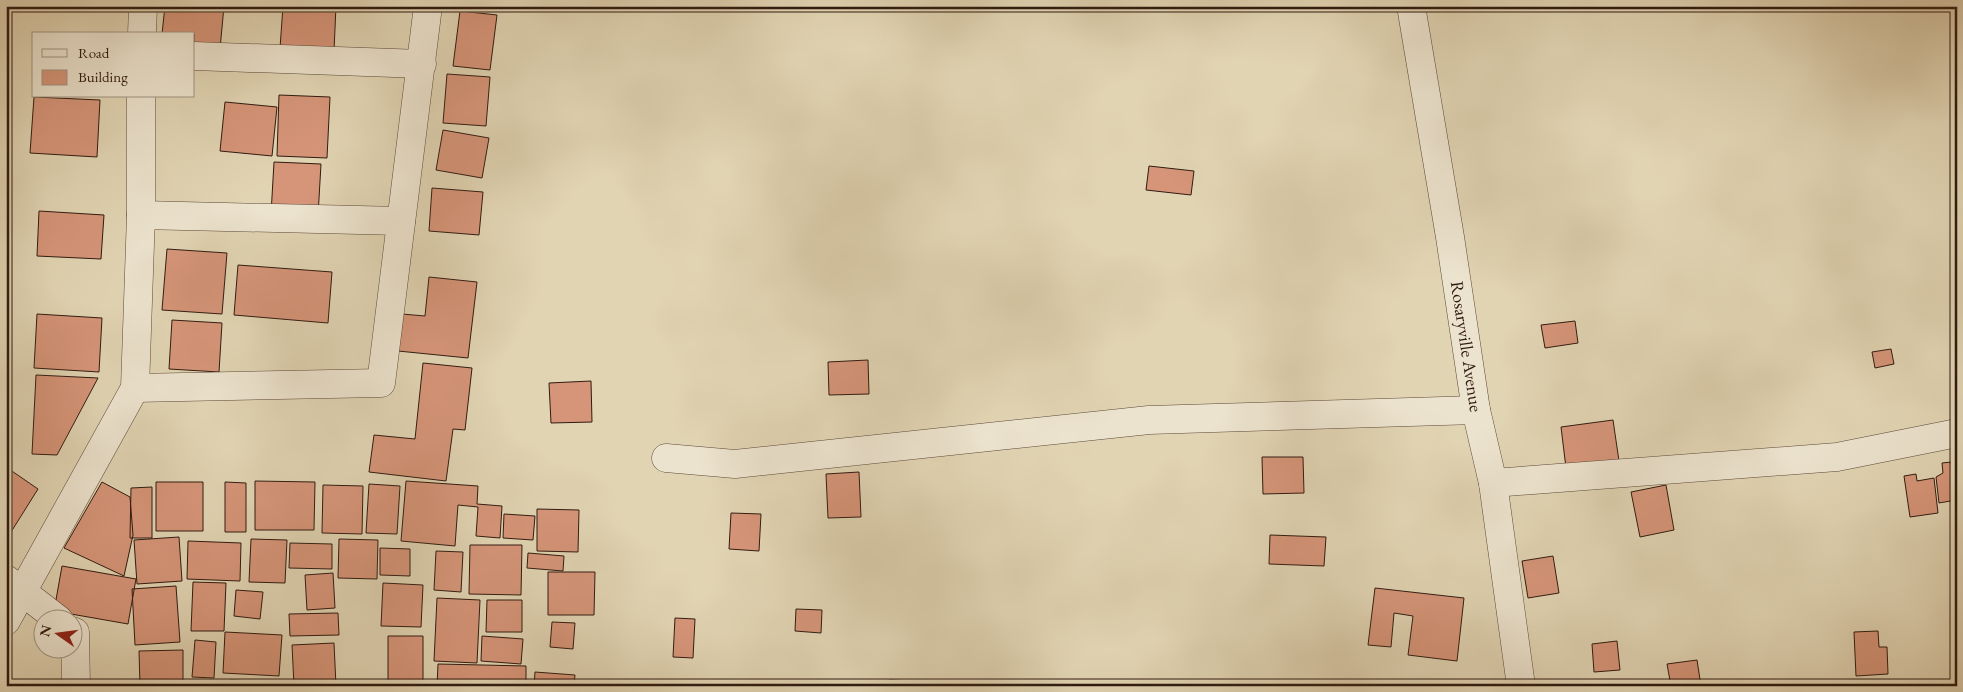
<svg xmlns="http://www.w3.org/2000/svg" width="1963" height="692" font-family="'EB Garamond',serif">
<style>
.building{fill:#d69579;stroke:#301b10}
.lines{fill:none;stroke-linecap:round;stroke-linejoin:round}
.minor-casing{stroke:#5c4939;stroke-width:29}
.minor{stroke:#ece3ce;stroke-width:28}
.labels{text-anchor:middle;stroke-width:5;stroke-linejoin:round;paint-order:stroke}
.street-label{font-size:18px;fill:#301b10;stroke:#ece3ce}
</style>
<rect width="100%" height="100%" fill="#e1d4b3"/>
<filter id="stains"><feTurbulence type="fractalNoise" baseFrequency=".004" numOctaves="4"/><feColorMatrix values="0 0 0 0 .2 0 0 0 0 .09 0 0 0 0 .02 0 0 0 .5 -.17"/></filter>
<radialGradient id="worn" r=".72"><stop offset=".6" stop-color="#630" stop-opacity="0"/><stop offset="1" stop-color="#630" stop-opacity=".3"/></radialGradient>
<path class="building" d="M 165,6 L 224,6 L 220,49 L 194,47 L 194,34 L 162,34 Z
M 283,6 L 336,6 L 334,51 L 280,48 Z
M 460,11 L 497,15 L 490,70 L 453,66 Z
M 447,74 L 490,77 L 486,126 L 443,123 Z
M 279,95 L 330,97 L 327,158 L 277,156 Z
M 34,97 L 100,100 L 97,157 L 30,153 Z
M 225,102 L 277,107 L 272,156 L 220,151 Z
M 443,130 L 489,138 L 482,178 L 436,170 Z
M 274,162 L 321,164 L 318,216 L 271,214 Z
M 1149,166 L 1194,171 L 1191,195 L 1146,190 Z
M 432,188 L 483,192 L 479,235 L 429,231 Z
M 39,211 L 104,215 L 101,259 L 37,256 Z
M 167,249 L 227,253 L 222,314 L 162,310 Z
M 238,265 L 332,272 L 328,323 L 234,315 Z
M 429,277 L 477,282 L 468,358 L 398,351 L 402,314 L 425,316 Z
M 37,314 L 102,318 L 99,372 L 34,368 Z
M 172,320 L 222,323 L 219,372 L 169,369 Z
M 1575,321 L 1578,343 L 1545,348 L 1541,325 Z
M 1891,349 L 1894,364 L 1875,368 L 1872,352 Z
M 868,360 L 869,394 L 829,395 L 828,362 Z
M 423,363 L 472,368 L 465,430 L 453,429 L 446,481 L 369,472 L 374,435 L 415,439 Z
M 36,375 L 98,378 L 57,455 L 32,454 Z
M 591,381 L 592,422 L 551,423 L 549,383 Z
M 1613,420 L 1619,461 L 1566,468 L 1561,427 Z
M 1262,457 L 1303,457 L 1304,493 L 1263,494 Z
M 1951,462 L 1956,500 L 1939,503 L 1936,477 L 1943,473 L 1942,463 Z
M 6,467 L 38,489 L 11,532 L 6,529 Z
M 859,472 L 861,517 L 828,518 L 826,474 Z
M 1916,474 L 1917,481 L 1934,478 L 1938,513 L 1910,517 L 1904,476 Z
M 255,481 L 315,482 L 314,530 L 255,530 Z
M 406,481 L 478,486 L 477,504 L 502,506 L 500,538 L 476,536 L 478,507 L 458,505 L 455,546 L 401,541 Z
M 102,482 L 130,497 L 133,535 L 124,576 L 64,548 Z
M 156,482 L 203,482 L 203,531 L 156,531 Z
M 225,482 L 246,483 L 246,532 L 225,532 Z
M 369,484 L 400,486 L 397,534 L 366,533 Z
M 323,485 L 363,486 L 362,534 L 322,533 Z
M 1666,485 L 1674,530 L 1640,537 L 1631,492 Z
M 152,487 L 152,538 L 130,538 L 131,488 Z
M 537,509 L 579,510 L 578,552 L 537,551 Z
M 731,513 L 761,514 L 759,551 L 729,549 Z
M 504,514 L 535,516 L 533,540 L 503,538 Z
M 1270,535 L 1326,537 L 1324,566 L 1269,564 Z
M 179,537 L 182,581 L 137,584 L 134,540 Z
M 251,539 L 287,540 L 285,583 L 249,582 Z
M 339,539 L 378,540 L 377,579 L 338,578 Z
M 188,541 L 241,543 L 240,581 L 187,579 Z
M 290,543 L 332,544 L 332,569 L 289,568 Z
M 470,545 L 522,545 L 521,595 L 469,594 Z
M 380,548 L 410,549 L 410,576 L 380,575 Z
M 436,551 L 463,552 L 461,592 L 434,590 Z
M 528,553 L 564,556 L 563,571 L 527,568 Z
M 1553,556 L 1559,593 L 1528,598 L 1522,561 Z
M 62,566 L 136,579 L 128,624 L 54,611 Z
M 548,572 L 595,572 L 594,615 L 548,615 Z
M 333,573 L 335,608 L 307,610 L 305,575 Z
M 193,582 L 226,583 L 224,631 L 191,631 Z
M 383,583 L 423,585 L 421,627 L 381,626 Z
M 176,586 L 180,642 L 135,645 L 132,589 Z
M 1375,588 L 1464,598 L 1457,661 L 1408,655 L 1413,616 L 1394,613 L 1391,647 L 1368,645 Z
M 236,590 L 263,592 L 260,619 L 234,616 Z
M 437,598 L 480,600 L 477,663 L 434,661 Z
M 487,600 L 522,600 L 522,632 L 486,632 Z
M 796,609 L 822,610 L 821,633 L 795,631 Z
M 338,613 L 339,635 L 290,636 L 289,614 Z
M 675,618 L 695,619 L 693,658 L 673,657 Z
M 552,622 L 575,623 L 573,649 L 550,647 Z
M 1878,631 L 1879,647 L 1887,647 L 1888,674 L 1856,676 L 1854,632 Z
M 225,632 L 282,635 L 279,676 L 223,673 Z
M 388,636 L 423,636 L 423,686 L 388,686 Z
M 482,636 L 523,639 L 521,664 L 481,661 Z
M 195,640 L 216,642 L 214,678 L 192,677 Z
M 1617,641 L 1620,670 L 1594,672 L 1592,644 Z
M 334,643 L 336,686 L 294,686 L 292,645 Z
M 183,650 L 183,686 L 140,686 L 139,651 Z
M 1697,660 L 1701,686 L 1671,686 L 1667,664 Z
M 438,664 L 526,666 L 526,686 L 437,686 Z
M 535,672 L 575,675 L 574,686 L 534,686 Z
M 230,680 L 276,682 L 276,686 L 230,686 Z
M 889,680 L 917,681 L 917,686 L 889,686 Z"/>
<g class="lines">
<defs>
<g id="minor">
<path id="s1" d="M 1411,6 L 1450,237 L 1476,410 L 1493,483 L 1521,686"/>
<path d="M 142,34 L 143,6"/>
<path d="M 194,56 L 422,64"/>
<path d="M 141,215 L 401,221"/>
<path d="M 135,388 L 381,383 L 428,6"/>
<path d="M 666,458 L 735,464 L 1149,420 L 1476,410"/>
<path d="M 1493,483 L 1837,457 L 1957,433"/>
<path d="M 6,579 L 59,620"/>
<path d="M 6,621 L 135,388 L 141,215 L 141,96"/>
<path d="M 72,631 L 75,632 L 76,686"/>
</g>
</defs>
<use href="#minor" class="minor-casing"/>
<use href="#minor" class="minor"/>
</g>
<g class="labels">
<g class="street-label">
<text dy="6" stroke="none"><textPath href="#s1" startOffset="345">Rosaryville Avenue</textPath></text>
</g>
</g>
<rect width="1963" height="692" fill="none" stroke="#e1d4b3" stroke-width="25"/>
<rect x="8" y="8" width="1948" height="677" fill="none" stroke="#301b10" stroke-width="2.5"/>
<rect x="12" y="12" width="1938" height="667" fill="none" stroke="#301b10"/>
<rect x="32" y="32" width="162" height="65" fill="#ece3ce" stroke="#a19382"/>
<rect x="42" y="49" width="25" height="8" fill="#ece3ce" stroke="#a19382"/>
<text x="78" y="58" font-size="15" fill="#301b10">Road</text>
<rect x="42" y="70" width="25" height="15" fill="#d69579" stroke="#a19382"/>
<text x="78" y="82" font-size="15" fill="#301b10">Building</text>
<g transform="translate(58 634) rotate(284)"><circle r="24" fill="#ece3ce" stroke="#a19382"/>
<path d="M0-4L9 19L0 12L-9 19Z" fill="#8f2418"/>
<text y="-8" font-size="14" font-weight="bold" text-anchor="middle" fill="#301b10">N</text>
</g>
<rect width="100%" height="100%" filter="url(#stains)"/>
<rect width="100%" height="100%" fill="url(#worn)"/>
</svg>
